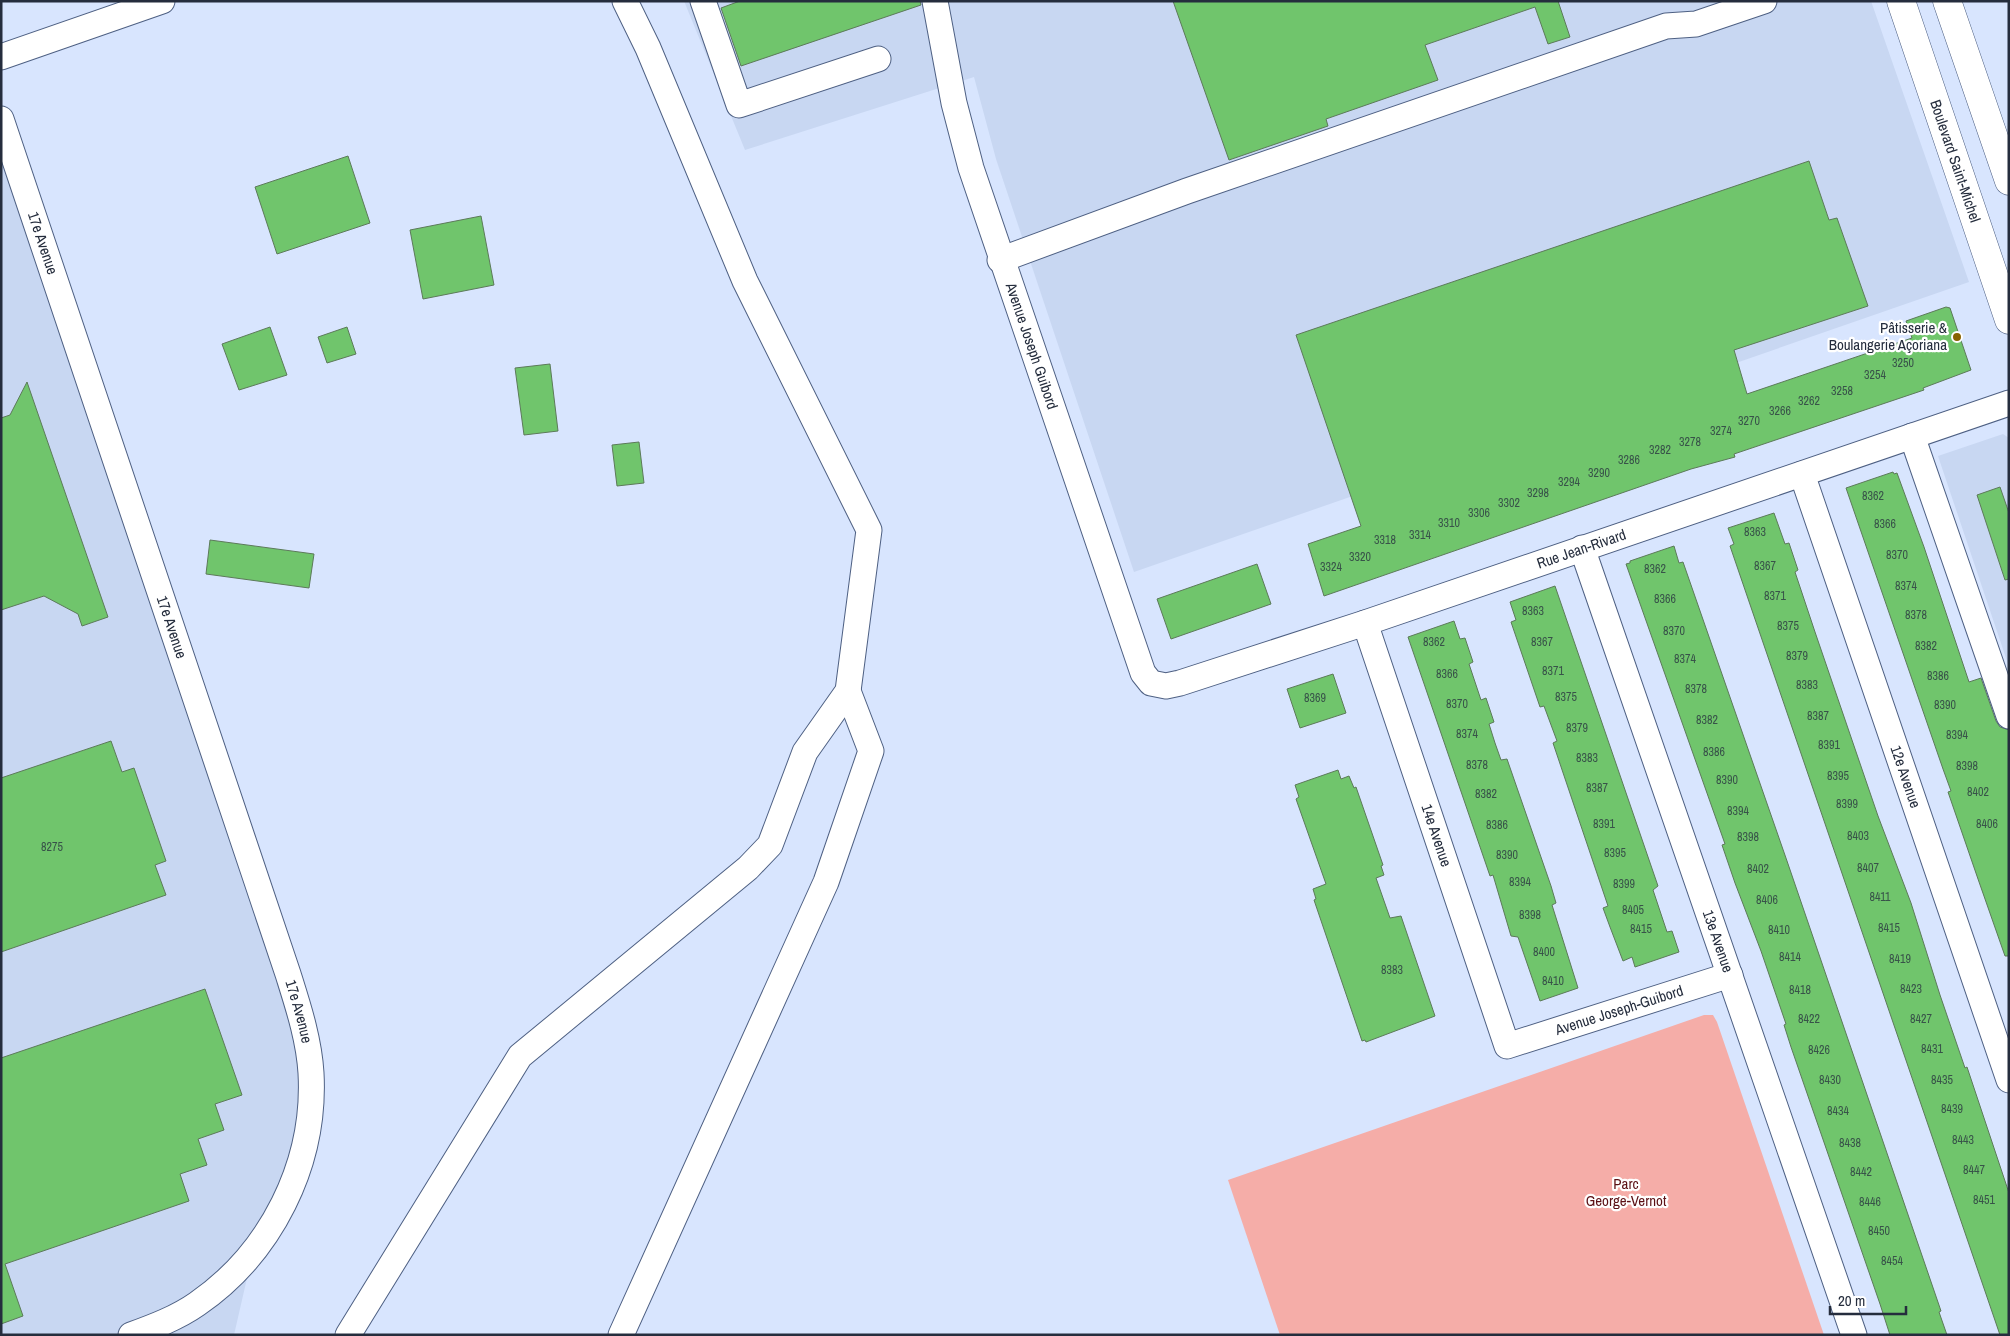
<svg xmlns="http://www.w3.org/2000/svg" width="2010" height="1336" font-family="'Archivo Narrow',sans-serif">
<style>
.built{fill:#c8d7f2}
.green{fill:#f5ada8}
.building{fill:#70c56c;stroke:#5c7a59}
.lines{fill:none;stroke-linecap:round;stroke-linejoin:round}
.minor-casing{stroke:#4e6083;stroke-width:27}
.major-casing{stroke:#4e6083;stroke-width:29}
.minor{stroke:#fff;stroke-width:25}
.major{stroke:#fff;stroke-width:28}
.poi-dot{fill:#886300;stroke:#fff;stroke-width:2}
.labels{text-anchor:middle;stroke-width:4.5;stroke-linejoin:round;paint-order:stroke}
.number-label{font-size:12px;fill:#385349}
.street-label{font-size:15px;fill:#252d3d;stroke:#fff}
.poi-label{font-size:15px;fill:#252d3d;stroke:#fff;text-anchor:end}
.park-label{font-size:15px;fill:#5c1115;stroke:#fff}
</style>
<rect width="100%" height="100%" fill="#d8e5fe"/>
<path class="built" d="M 684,1 L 1871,1 L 1969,282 L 1134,572 L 996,159 L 974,77 L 745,150 Z
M 1,120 L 308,1049 L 306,1141 L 253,1252 L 234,1335 L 1,1335 Z
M 2003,434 L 2009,438 L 2009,667 L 1938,456 Z"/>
<path class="green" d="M 1704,1015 L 1713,1015 L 1717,1022 L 1824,1335 L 1280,1335 L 1228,1180 Z"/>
<path class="building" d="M 740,1 L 920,1 L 921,5 L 741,66 L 721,8 Z
M 1173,1 L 1558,1 L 1570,37 L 1548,44 L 1535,7 L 1425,45 L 1438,80 L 1326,119 L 1328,126 L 1229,160 Z
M 348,156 L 370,223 L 277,254 L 255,187 Z
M 1809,161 L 1829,220 L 1837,218 L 1868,306 L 1734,350 L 1747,394 L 1912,338 L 1906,321 L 1946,307 L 1950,308 L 1971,370 L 1923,388 L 1924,390 L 1734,454 L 1735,457 L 1691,469 L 1324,596 L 1308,544 L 1361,526 L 1296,335 Z
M 481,216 L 494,285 L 423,299 L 410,230 Z
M 270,327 L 287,375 L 239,390 L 222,344 Z
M 347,327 L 356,354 L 327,363 L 318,337 Z
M 550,364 L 558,431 L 524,435 L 515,368 Z
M 27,382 L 108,617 L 82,626 L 78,614 L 44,596 L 1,610 L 1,418 L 10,415 Z
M 639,442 L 644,483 L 617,486 L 612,445 Z
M 1893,472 L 1894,474 L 1897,473 L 1924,547 L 1969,682 L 1981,678 L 1996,721 L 2000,727 L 2009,730 L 2009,956 L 2005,956 L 1978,879 L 1948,792 L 1951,791 L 1943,769 L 1846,488 Z
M 2000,487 L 2009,513 L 2009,579 L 2005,580 L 1977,495 Z
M 1774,513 L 1785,544 L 1789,543 L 1798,570 L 1795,572 L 1815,632 L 1878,816 L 1911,903 L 1940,995 L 1965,1068 L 1967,1067 L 2009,1193 L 2009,1335 L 2000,1335 L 1730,546 L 1734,544 L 1728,528 Z
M 210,540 L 314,554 L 309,588 L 206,574 Z
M 1674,546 L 1679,563 L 1683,562 L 1787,861 L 1941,1311 L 1939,1312 L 1947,1335 L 1890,1335 L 1880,1304 L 1791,1047 L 1784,1025 L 1786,1024 L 1761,951 L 1735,883 L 1722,845 L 1725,844 L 1626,564 L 1630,563 L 1630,561 Z
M 1257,564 L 1271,604 L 1171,639 L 1157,599 Z
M 1555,586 L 1658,886 L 1653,890 L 1667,932 L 1672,931 L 1679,952 L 1635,967 L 1632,957 L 1623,961 L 1610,927 L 1603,908 L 1608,906 L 1553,743 L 1557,741 L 1544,706 L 1540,707 L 1511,622 L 1516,620 L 1510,602 Z
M 1454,621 L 1460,639 L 1465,638 L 1473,662 L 1469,664 L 1481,700 L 1486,698 L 1494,722 L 1489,724 L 1495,743 L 1501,760 L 1507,759 L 1551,886 L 1556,903 L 1552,905 L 1578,988 L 1540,1001 L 1518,937 L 1511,936 L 1493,875 L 1490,876 L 1408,637 Z
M 1333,674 L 1346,713 L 1300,728 L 1287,689 Z
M 111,741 L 122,772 L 134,768 L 166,861 L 155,865 L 166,895 L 1,952 L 1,778 Z
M 1338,770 L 1341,779 L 1349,776 L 1354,788 L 1356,787 L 1383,865 L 1381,866 L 1384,875 L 1376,878 L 1390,918 L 1401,916 L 1435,1016 L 1366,1042 L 1365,1040 L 1362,1041 L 1314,900 L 1316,899 L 1313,889 L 1326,884 L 1296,799 L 1299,797 L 1295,785 Z
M 205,989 L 242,1095 L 215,1104 L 224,1130 L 198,1139 L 207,1165 L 180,1174 L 189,1201 L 5,1264 L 23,1316 L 1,1324 L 1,1058 Z"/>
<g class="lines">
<defs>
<g id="minor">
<path d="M 703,1 L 739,105 L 878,59"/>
<path id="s1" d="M 935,1 L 954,103 L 971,168 L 1143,673 L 1151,683 L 1166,686 L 1180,683 L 1365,623 L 2009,403"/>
<path d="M 1,57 L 162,1"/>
<path id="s2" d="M 1,119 L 288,974 C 298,1006 309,1039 311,1073 C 316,1164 271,1253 197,1304 C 177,1318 153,1327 131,1335"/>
<path d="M 1000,260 L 1187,191 L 1666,26 L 1696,24 L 1764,1"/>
<path d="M 1912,436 L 2009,716"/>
<path id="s3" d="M 1802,474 L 2009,1080"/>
<path id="s4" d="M 1582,548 L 1854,1335"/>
<path id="s5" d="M 1365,623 L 1507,1046 L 1730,975"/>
<path d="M 348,1335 L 520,1056 L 748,868 L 770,845 L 805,752 L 848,691 L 869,530 L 745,281 L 648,48 L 625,1"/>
<path d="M 621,1335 L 826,882 L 871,751 L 848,691"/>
</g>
<g id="major">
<path id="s6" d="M 1901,1 L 2009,320"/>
<path d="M 1947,1 L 2009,181"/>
</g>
</defs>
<use href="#minor" class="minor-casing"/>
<use href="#major" class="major-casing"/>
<use href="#minor" class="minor"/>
<use href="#major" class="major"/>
</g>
<circle class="poi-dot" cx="1957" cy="337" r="5"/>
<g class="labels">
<g class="number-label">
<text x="1903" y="367">3250</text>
<text x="1875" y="379">3254</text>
<text x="1842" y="395">3258</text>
<text x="1809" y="405">3262</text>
<text x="1780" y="415">3266</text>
<text x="1749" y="425">3270</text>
<text x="1721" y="435">3274</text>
<text x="1690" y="446">3278</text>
<text x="1660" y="454">3282</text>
<text x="1629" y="464">3286</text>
<text x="1599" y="477">3290</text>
<text x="1569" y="486">3294</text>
<text x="1538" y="497">3298</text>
<text x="1873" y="500">8362</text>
<text x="1509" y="507">3302</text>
<text x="1479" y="517">3306</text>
<text x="1449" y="527">3310</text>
<text x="1885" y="528">8366</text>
<text x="1755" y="536">8363</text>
<text x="1420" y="539">3314</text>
<text x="1385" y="544">3318</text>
<text x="1897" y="559">8370</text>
<text x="1360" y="561">3320</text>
<text x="1765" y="570">8367</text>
<text x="1331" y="571">3324</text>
<text x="1655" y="573">8362</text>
<text x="1906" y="590">8374</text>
<text x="1775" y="600">8371</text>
<text x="1665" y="603">8366</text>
<text x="1533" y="615">8363</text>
<text x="1916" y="619">8378</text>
<text x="1788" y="630">8375</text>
<text x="1674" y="635">8370</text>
<text x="1434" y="646">8362</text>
<text x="1542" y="646">8367</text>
<text x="1926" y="650">8382</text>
<text x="1797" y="660">8379</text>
<text x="1685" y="663">8374</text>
<text x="1553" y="675">8371</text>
<text x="1447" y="678">8366</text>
<text x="1938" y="680">8386</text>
<text x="1807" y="689">8383</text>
<text x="1696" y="693">8378</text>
<text x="1566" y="701">8375</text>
<text x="1315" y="702">8369</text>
<text x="1457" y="708">8370</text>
<text x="1945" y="709">8390</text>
<text x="1818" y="720">8387</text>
<text x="1707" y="724">8382</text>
<text x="1577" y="732">8379</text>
<text x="1467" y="738">8374</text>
<text x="1957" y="739">8394</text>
<text x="1829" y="749">8391</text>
<text x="1714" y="756">8386</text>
<text x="1587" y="762">8383</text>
<text x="1477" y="769">8378</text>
<text x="1967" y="770">8398</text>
<text x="1838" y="780">8395</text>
<text x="1727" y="784">8390</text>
<text x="1597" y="792">8387</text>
<text x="1978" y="796">8402</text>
<text x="1486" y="798">8382</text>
<text x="1847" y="808">8399</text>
<text x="1738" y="815">8394</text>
<text x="1604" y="828">8391</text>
<text x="1987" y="828">8406</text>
<text x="1497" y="829">8386</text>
<text x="1858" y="840">8403</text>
<text x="1748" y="841">8398</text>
<text x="52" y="851">8275</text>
<text x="1615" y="857">8395</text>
<text x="1507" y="859">8390</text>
<text x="1868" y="872">8407</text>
<text x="1758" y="873">8402</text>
<text x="1520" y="886">8394</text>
<text x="1624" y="888">8399</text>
<text x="1880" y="901">8411</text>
<text x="1767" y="904">8406</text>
<text x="1633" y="914">8405</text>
<text x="1530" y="919">8398</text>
<text x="1889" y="932">8415</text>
<text x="1641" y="933">8415</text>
<text x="1779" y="934">8410</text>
<text x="1544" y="956">8400</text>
<text x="1790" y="961">8414</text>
<text x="1900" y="963">8419</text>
<text x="1392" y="974">8383</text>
<text x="1553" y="985">8410</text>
<text x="1911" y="993">8423</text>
<text x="1800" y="994">8418</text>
<text x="1809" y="1023">8422</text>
<text x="1921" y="1023">8427</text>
<text x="1932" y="1053">8431</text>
<text x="1819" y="1054">8426</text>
<text x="1830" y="1084">8430</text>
<text x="1942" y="1084">8435</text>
<text x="1952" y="1113">8439</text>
<text x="1838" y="1115">8434</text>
<text x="1963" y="1144">8443</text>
<text x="1850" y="1147">8438</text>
<text x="1974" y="1174">8447</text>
<text x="1861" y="1176">8442</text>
<text x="1984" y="1204">8451</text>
<text x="1870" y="1206">8446</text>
<text x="1879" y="1235">8450</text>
<text x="1892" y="1265">8454</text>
</g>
<g class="street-label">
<text dy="5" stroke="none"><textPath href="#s6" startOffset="169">Boulevard Saint-Michel</textPath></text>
<text dy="5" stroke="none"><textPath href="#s2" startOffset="131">17e Avenue</textPath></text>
<text dy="5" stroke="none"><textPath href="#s1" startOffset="359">Avenue Joseph Guibord</textPath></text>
<text dy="5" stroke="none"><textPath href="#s1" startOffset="1170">Rue Jean-Rivard</textPath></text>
<text dy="5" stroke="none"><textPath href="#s2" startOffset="536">17e Avenue</textPath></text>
<text dy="5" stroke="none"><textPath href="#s3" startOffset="320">12e Avenue</textPath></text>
<text dy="5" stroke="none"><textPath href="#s5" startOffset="224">14e Avenue</textPath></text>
<text dy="5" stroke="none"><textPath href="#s4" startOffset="416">13e Avenue</textPath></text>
<text dy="5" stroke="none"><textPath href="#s5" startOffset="564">Avenue Joseph-Guibord</textPath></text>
<text dy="5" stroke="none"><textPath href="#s2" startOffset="941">17e Avenue</textPath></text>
</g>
<g class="poi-label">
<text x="1947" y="333">Pâtisserie &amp;<tspan x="1947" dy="17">Boulangerie Açoriana</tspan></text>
</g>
<g class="park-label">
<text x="1626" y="1189">Parc<tspan x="1626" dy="17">George-Vernot</tspan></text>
</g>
</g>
<rect width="2010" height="1336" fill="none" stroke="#252d3d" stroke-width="5"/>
<path d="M1830 1306v8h76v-8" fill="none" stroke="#252d3d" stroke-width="2.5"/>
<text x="1838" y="1306" font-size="15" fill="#252d3d" stroke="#ffffff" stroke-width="4" paint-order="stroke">20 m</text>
</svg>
